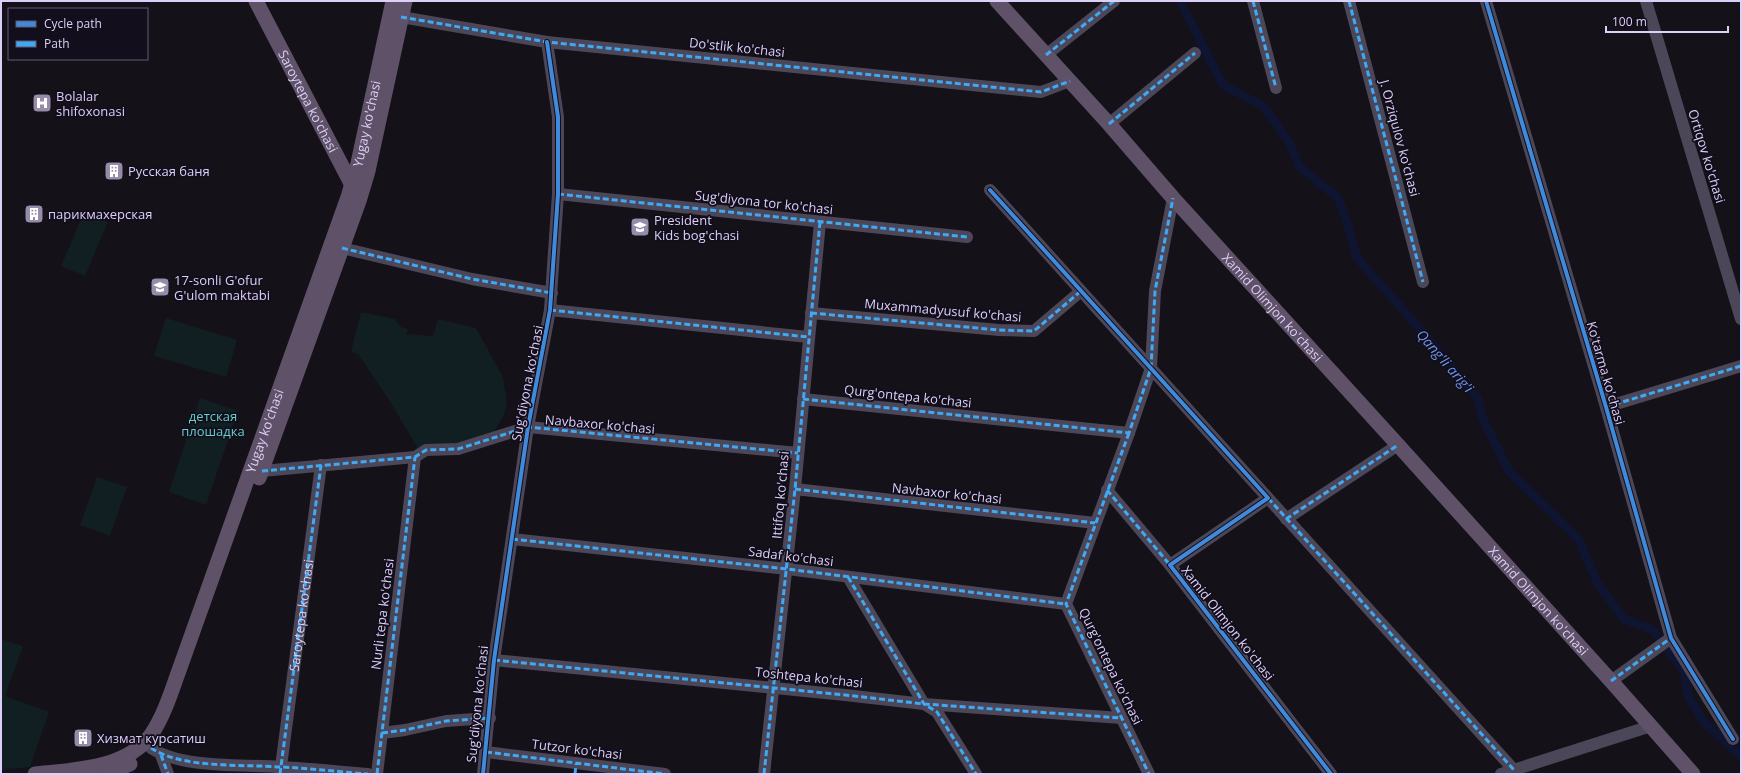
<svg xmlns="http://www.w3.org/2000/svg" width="1742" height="775" font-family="'Open Sans',sans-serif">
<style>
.green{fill:#121f22}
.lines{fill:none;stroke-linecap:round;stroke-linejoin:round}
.canal{stroke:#0f1431;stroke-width:9}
.minor{stroke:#4b4758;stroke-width:12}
.major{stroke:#5f5268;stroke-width:15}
.quiet{stroke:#3fa9f5;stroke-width:3;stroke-dasharray:6 3;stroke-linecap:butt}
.cycleway-casing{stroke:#130e1b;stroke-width:6}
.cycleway{stroke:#408adc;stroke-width:4}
.labels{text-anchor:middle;stroke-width:3.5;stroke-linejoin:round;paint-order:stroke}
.street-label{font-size:13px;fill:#dccff8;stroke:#130e1b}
.poi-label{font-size:13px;fill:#dccff8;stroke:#130e1b;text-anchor:start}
.park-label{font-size:13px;fill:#66cdc9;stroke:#130e1b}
.water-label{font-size:14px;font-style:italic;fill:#6b95ea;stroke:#130e1b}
</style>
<rect width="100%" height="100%" fill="#141118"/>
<path class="green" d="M 84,212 L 108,222 L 85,276 L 61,266 Z
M 361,312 L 395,319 L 401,327 L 408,329 L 406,334 L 433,336 L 438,319 L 476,328 L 503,377 L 507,404 L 503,417 L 494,432 L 459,446 L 418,449 L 391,403 L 358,354 L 351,352 Z
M 166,318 L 237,340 L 226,377 L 154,356 Z
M 200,398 L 238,411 L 206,505 L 169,492 Z
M 97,477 L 127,487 L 110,536 L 80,525 Z
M 1,639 L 23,646 L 5,696 L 49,712 L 30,767 L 1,770 Z"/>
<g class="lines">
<path class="canal" d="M 1180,1 L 1223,85 L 1263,106 L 1287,139 L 1300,167 L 1338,198 L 1347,222 L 1357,258 L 1428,338 L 1478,399 L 1482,417 L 1509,471 L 1579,540 L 1598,584 L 1624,619 L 1653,630 L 1684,671 L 1688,696 L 1704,722 L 1741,756"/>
<g class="minor">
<path d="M 1253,1 L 1276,88"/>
<path d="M 1349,1 L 1423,282"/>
<path d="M 1486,1 L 1606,407 L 1671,638 L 1733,739"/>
<path d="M 1646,1 L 1741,319"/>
<path d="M 401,17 L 547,42 L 1041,92 L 1070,81"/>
<path d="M 1046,55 L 1114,1"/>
<path d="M 1109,124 L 1195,53"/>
<path d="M 990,190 L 1268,498 L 1170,565 L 1331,774"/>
<path d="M 558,194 L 967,237"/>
<path d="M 342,248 L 472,279 L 552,293"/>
<path d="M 550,310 L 808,337"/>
<path d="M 811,313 L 999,330 L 1034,331 L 1081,291"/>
<path d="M 803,399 L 1129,433 L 1151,368 L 1155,291 L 1173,198"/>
<path d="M 1606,407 L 1741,366"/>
<path d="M 1129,433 L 1066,604 L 1149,774"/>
<path d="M 262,471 L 415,457 L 426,450 L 458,449 L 528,427 L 798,453"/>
<path d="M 795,489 L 1095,523"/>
<path d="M 1107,490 L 1170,565"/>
<path d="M 1268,498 L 1514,770"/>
<path d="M 1286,519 L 1398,445"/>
<path d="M 512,539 L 787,569 L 1066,604"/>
<path d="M 848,577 L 924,704 L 937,712 L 976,774"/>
<path d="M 494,660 L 845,695 L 924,704 L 1121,718"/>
<path d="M 1611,681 L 1671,638"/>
<path d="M 382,733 L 405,730 L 446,721 L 490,718"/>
<path d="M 151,748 C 183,769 241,764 280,767 C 309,768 339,772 368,774"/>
<path d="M 486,752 L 665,774"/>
<path d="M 161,755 L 168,774"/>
<path id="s1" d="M 280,774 L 321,465"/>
<path d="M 377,774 L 415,457"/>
<path d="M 483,774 L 494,660 L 528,427 L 550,310 L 558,194 L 558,117 L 547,42"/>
<path d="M 764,774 L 795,489 L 820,222"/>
<path d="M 1501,774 L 1651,726"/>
</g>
<g class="major">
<path id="s2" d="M 256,1 L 354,189"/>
<path id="s3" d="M 997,1 L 1109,124 L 1173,198 L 1398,445 L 1611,681 L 1693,774"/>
<path d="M 259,478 L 359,201 L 368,171 L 405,1"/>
<path id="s4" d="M 35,774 C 74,770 126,769 151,735 C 163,717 170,696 177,676 L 348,197 L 358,163 L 393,1"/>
<path d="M 105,774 L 130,764"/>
</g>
<path class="quiet" d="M 1253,1 L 1276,88
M 1349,1 L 1423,282
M 401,17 L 547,42 L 1041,92 L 1070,81
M 1046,55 L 1114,1
M 1109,124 L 1195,53
M 558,194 L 967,237
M 342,248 L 472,279 L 552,293
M 550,310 L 808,337
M 811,313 L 999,330 L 1034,331 L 1081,291
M 803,399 L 1129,433 L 1151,368 L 1155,291 L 1173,198
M 1606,407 L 1741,366
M 1129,433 L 1066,604 L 1149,774
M 262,471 L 415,457 L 426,450 L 458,449 L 528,427 L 798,453
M 795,489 L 1095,523
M 1107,490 L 1170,565
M 1268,498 L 1514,770
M 1286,519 L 1398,445
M 512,539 L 787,569 L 1066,604
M 848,577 L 924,704 L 937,712 L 976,774
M 494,660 L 845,695 L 924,704 L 1121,718
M 1611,681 L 1671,638
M 382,733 L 405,730 L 446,721 L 490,718
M 151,748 C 183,769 241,764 280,767 C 309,768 339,772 368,774
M 486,752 L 665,774
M 161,755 L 168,774
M 280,774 L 321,465
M 377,774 L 415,457
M 575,774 L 576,764
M 764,774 L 795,489 L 820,222"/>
<defs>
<path id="cycleway" d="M 1486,1 L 1606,407 L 1671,638 L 1733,739
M 990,190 L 1268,498 L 1170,565 L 1331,774
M 483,774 L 494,660 L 528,427 L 550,310 L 558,194 L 558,117 L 547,42"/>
</defs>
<use href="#cycleway" class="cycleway-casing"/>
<use href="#cycleway" class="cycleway"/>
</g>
<defs>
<symbol id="hospital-square" viewBox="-11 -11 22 22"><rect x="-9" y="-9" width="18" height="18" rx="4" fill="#968caa" stroke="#130e1b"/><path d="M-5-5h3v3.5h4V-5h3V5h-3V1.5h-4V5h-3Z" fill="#fff"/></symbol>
<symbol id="building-square" viewBox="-11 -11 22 22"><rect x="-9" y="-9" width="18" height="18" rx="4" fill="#968caa" stroke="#130e1b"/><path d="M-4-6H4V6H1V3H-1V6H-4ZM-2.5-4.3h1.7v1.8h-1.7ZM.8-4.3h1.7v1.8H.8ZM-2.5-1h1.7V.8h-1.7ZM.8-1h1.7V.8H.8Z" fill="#fff"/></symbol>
<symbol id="school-square" viewBox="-11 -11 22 22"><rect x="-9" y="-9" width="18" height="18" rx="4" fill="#968caa" stroke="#130e1b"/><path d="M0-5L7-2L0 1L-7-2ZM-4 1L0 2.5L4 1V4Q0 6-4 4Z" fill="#fff"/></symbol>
</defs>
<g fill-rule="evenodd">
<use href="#hospital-square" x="31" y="92" width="22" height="22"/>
<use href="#building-square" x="103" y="160" width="22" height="22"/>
<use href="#building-square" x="23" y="203" width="22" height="22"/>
<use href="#school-square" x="629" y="216" width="22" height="22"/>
<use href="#school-square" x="149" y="276" width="22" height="22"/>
<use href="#building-square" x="72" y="727" width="22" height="22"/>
</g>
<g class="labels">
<g class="street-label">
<text transform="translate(737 47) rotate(6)" y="5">Do'stlik ko'chasi</text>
<text dy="5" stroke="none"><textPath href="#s2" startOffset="113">Saroytepa ko'chasi</textPath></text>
<text dy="5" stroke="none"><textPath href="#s4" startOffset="775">Yugay ko'chasi</textPath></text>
<text transform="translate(1400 138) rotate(75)" y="5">J. Orziqulov ko'chasi</text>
<text transform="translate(1707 156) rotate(73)" y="5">Ortiqov ko'chasi</text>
<text transform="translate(764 202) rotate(6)" y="5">Sug'diyona tor ko'chasi</text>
<text dy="5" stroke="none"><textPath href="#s3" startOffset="412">Xamid Olimjon ko'chasi</textPath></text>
<text transform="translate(943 310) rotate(5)" y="5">Muxammadyusuf ko'chasi</text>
<text transform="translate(1606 373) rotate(74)" y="5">Ko'tarma ko'chasi</text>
<text transform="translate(527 383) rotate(-79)" y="5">Sug'diyona ko'chasi</text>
<text transform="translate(908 396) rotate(6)" y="5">Qurg'ontepa ko'chasi</text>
<text transform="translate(600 424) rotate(5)" y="5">Navbaxor ko'chasi</text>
<text dy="5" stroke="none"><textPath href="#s4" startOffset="451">Yugay ko'chasi</textPath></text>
<text transform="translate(947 493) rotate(6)" y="5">Navbaxor ko'chasi</text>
<text transform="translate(780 495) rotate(-85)" y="5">Ittifoq ko'chasi</text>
<text transform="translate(791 556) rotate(7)" y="5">Sadaf ko'chasi</text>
<text dy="5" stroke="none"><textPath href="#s3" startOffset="808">Xamid Olimjon ko'chasi</textPath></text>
<text transform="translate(382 614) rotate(-83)" y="5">Nurli tepa ko'chasi</text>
<text dy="5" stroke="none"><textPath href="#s1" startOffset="160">Saroytepa ko'chasi</textPath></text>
<text transform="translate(1228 623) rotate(52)" y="5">Xamid Olimjon ko'chasi</text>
<text transform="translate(1111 666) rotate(64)" y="5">Qurg'ontepa ko'chasi</text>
<text transform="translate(809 677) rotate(6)" y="5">Toshtepa ko'chasi</text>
<text transform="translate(477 704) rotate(-84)" y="5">Sug'diyona ko'chasi</text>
<text transform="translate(577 749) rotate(7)" y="5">Tutzor ko'chasi</text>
</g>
<g class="poi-label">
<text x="56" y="101">Bolalar<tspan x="56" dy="15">shifoxonasi</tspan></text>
<text x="128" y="176">Русская баня</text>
<text x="48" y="219">парикмахерская</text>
<text x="654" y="225">President<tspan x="654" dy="15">Kids bog'chasi</tspan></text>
<text x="174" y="285">17-sonli G'ofur<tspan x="174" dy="15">G'ulom maktabi</tspan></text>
<text x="97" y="743">Хизмат курсатиш</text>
</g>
<g class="park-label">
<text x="213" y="421">детская<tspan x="213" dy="15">плошадка</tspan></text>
</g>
<g class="water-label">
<text transform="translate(1445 361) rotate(49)" y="5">Qang'li arig'i</text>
</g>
</g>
<rect width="1742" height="775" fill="none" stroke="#dccff8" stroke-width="4"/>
<rect x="8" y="8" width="140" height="52" fill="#130e1b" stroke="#635b73"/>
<rect x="16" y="21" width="20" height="6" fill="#408adc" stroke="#635b73"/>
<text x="44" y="28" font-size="12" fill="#dccff8">Cycle path</text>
<rect x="16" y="41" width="20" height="6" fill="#3fa9f5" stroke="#635b73"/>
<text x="44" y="48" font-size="12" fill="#dccff8">Path</text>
<path d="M1606 26v6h122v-6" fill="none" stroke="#dccff8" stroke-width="2"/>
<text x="1612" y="26" font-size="12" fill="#dccff8" stroke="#130e1b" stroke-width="3" paint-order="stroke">100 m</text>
</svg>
